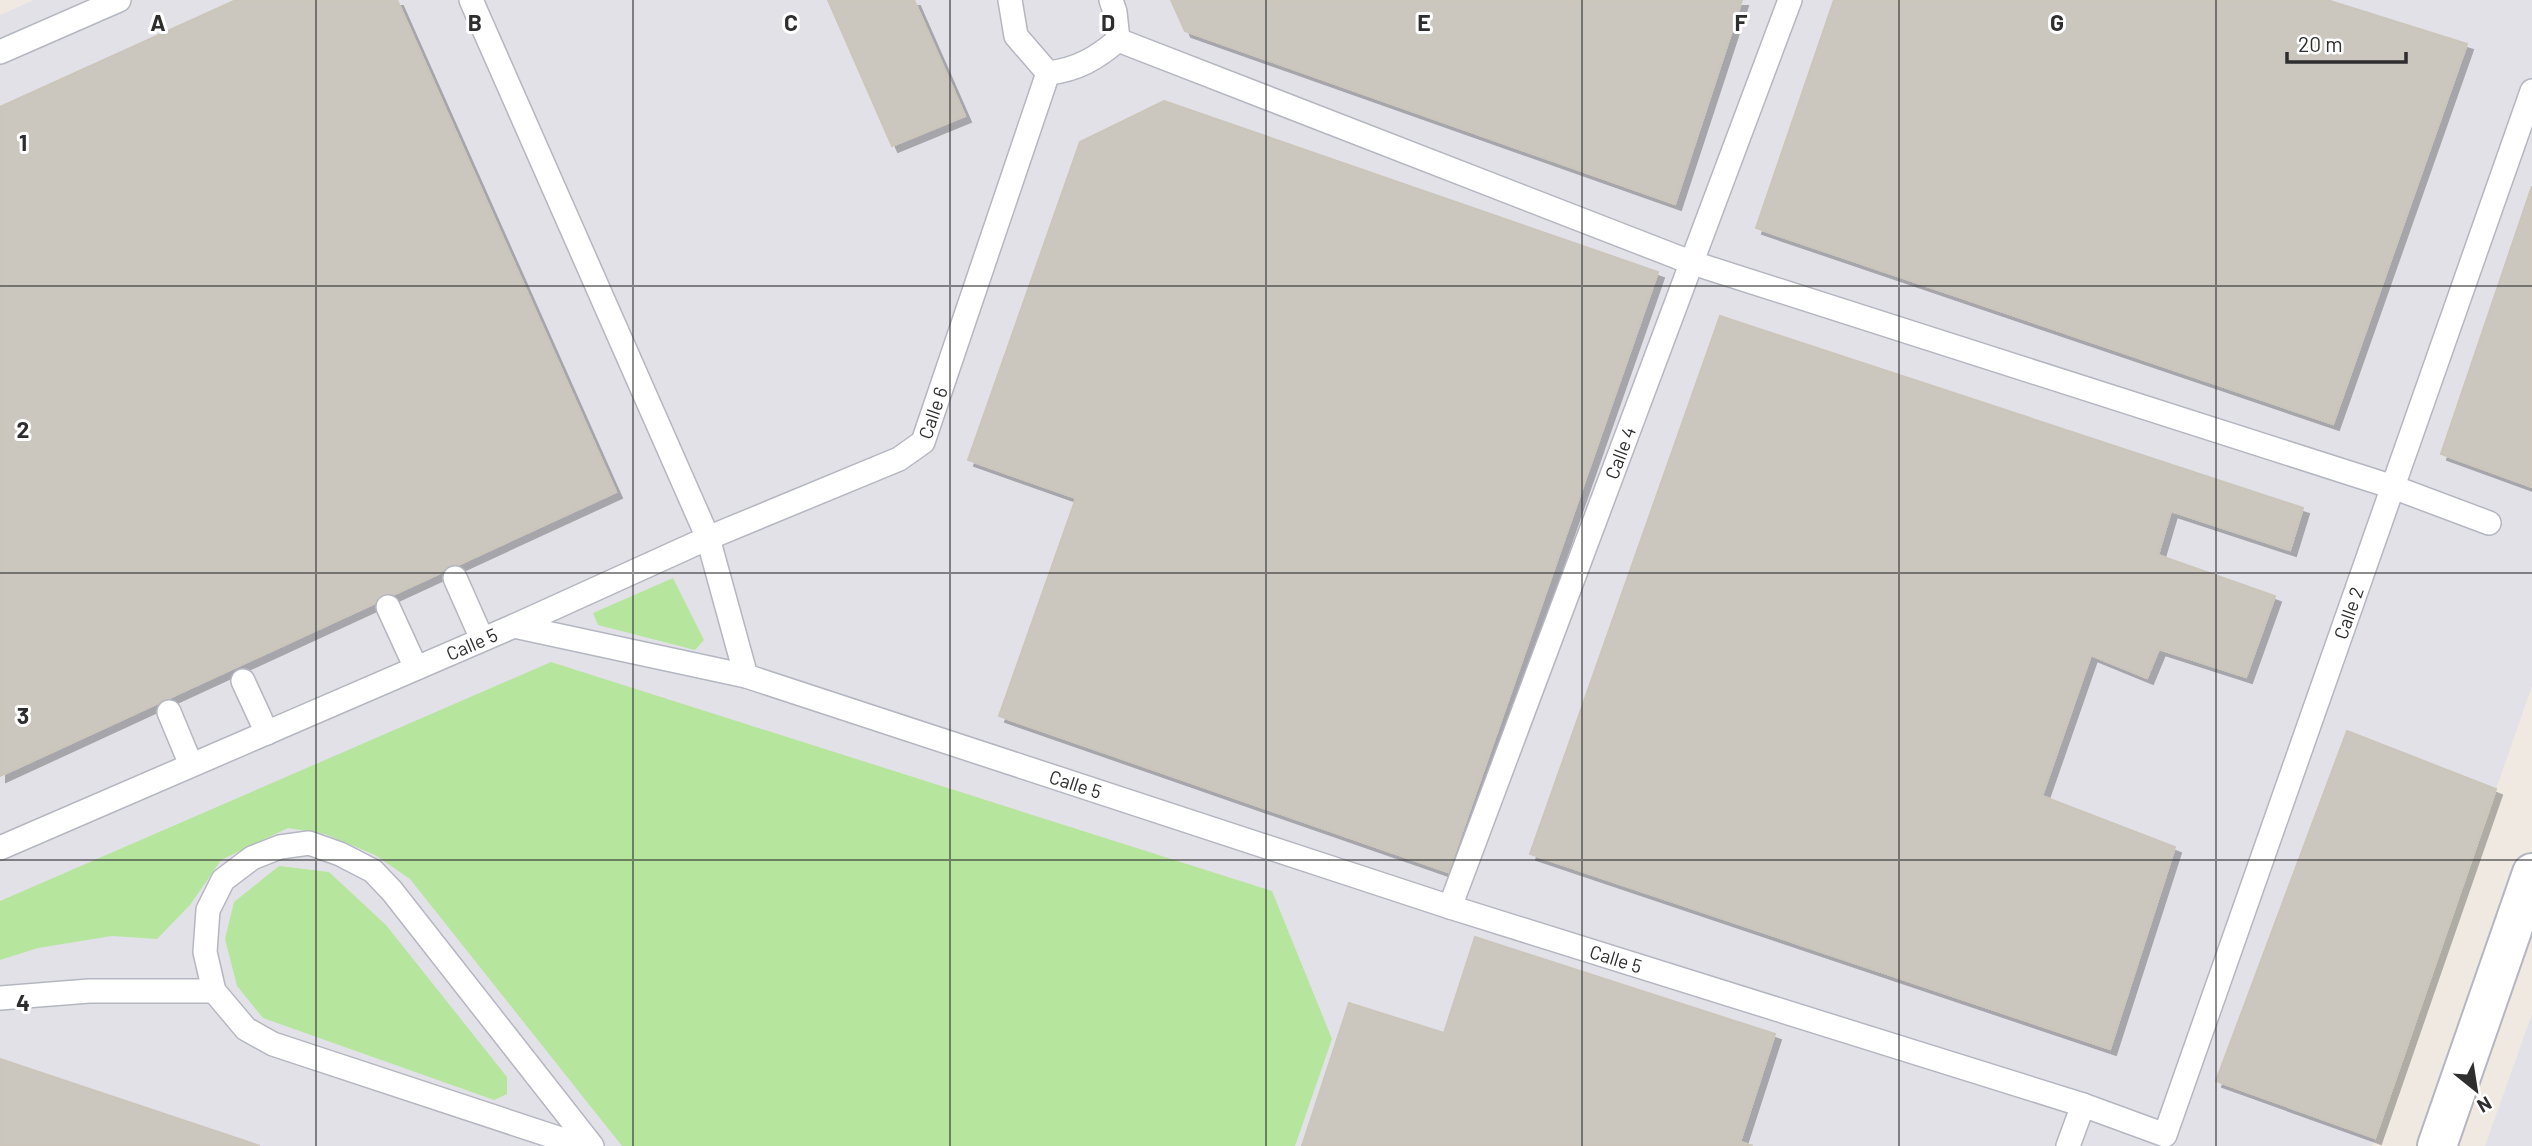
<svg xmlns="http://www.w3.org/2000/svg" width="2532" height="1146" font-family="Barlow,sans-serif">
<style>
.industrial{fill:#e3e1e8}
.green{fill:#b6e59e}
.building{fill:#cbc7bf;stroke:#cbc5ba;stroke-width:2;filter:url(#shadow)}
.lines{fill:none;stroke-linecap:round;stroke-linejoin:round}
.lane-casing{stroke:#b4b7c1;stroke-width:26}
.street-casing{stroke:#b4b7c1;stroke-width:42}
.lane{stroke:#fff;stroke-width:23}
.street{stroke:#fff;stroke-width:38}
.grid{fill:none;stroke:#2e2e2e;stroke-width:2;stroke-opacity:0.55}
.labels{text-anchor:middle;stroke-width:6;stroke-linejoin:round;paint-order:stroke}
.street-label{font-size:19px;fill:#2e2e2e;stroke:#fff}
.grid-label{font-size:23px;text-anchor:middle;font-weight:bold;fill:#2e2e2e;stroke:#fff;stroke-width:6;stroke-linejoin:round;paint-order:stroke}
</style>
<defs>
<filter id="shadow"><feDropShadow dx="6" dy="6" stdDeviation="0" flood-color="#0004"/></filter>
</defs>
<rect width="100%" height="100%" fill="#efe9e1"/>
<path class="industrial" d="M 34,0 L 2532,0 L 2532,686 L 2372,1146 L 243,1146 L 0,1065 L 0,15 Z
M 2532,1014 L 2532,1146 L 2485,1146 Z"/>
<path class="green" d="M 673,578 L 704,640 L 695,650 L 598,625 L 593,613 Z
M 551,662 L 1272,891 L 1332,1039 L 1295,1146 L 622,1146 L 410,879 L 375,855 L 325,834 L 288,828 L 221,860 L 190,905 L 157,939 L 112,936 L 38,948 L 0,960 L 0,901 Z
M 279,866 L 329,872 L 386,925 L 507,1077 L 507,1094 L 494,1100 L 263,1018 L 237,986 L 225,939 L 234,902 Z"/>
<path class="building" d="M 236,0 L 397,0 L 616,492 L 0,776 L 0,107 Z
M 828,0 L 914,0 L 965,116 L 892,146 Z
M 1171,0 L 1742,0 L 1675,204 L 1185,31 Z
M 1834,0 L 2327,0 L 2467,44 L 2333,424 L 1756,228 Z
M 1164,101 L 1658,272 L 1448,872 L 999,716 L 1076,498 L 968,460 L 1080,142 Z
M 2532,186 L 2532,487 L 2441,454 Z
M 1720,316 L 2303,508 L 2290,550 L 2171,511 L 2158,555 L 2275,596 L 2246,677 L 2159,649 L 2147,678 L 2091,655 L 2042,796 L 2175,847 L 2110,1049 L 1530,854 Z
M 2347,731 L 2496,789 L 2375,1138 L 2216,1081 Z
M 1475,937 L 1775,1034 L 1740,1142 L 1753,1146 L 1302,1146 L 1349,1003 L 1444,1033 Z
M 0,1059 L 260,1146 L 0,1146 Z"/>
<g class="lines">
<defs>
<g id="lane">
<path d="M 471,0 L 708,538 L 746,676"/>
<path d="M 1010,0 L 1016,36 L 1048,73"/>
<path d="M 1118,40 L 1690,262 L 2393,487 L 2489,523"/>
<path d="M 0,52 L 119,0"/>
<path d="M 455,578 L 482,639"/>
<path d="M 388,607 L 416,668"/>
<path id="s1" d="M 514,626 L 708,538 L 899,459 L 923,442 L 1048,73 C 1077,70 1097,58 1118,40 L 1115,12 L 1111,0"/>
<path d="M 243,681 L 267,733"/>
<path d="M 169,712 L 191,765"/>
<path id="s2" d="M 0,848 L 514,626 L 746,676 L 1450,907 L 2083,1105 L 2165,1135 L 2532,91"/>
<path id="s3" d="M 1450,907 L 1790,0"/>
<path d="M 0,998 L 89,991 L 214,991"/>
<path d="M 582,1146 L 273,1044 L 246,1029 L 214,991 L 205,952 L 208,910 L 223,880 L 252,858 L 280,847 L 309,843 L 340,854 L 373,871 L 392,891 L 592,1146"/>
<path d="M 2068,1146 L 2083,1105"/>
</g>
<path id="street" d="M 2437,1146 L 2532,873"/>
</defs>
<use href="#lane" class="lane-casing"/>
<use href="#street" class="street-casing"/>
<use href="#lane" class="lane"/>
<use href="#street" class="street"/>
</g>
<path class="grid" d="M 316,0 L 316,1146M 633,0 L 633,1146M 950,0 L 950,1146M 1266,0 L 1266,1146M 1582,0 L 1582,1146M 1899,0 L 1899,1146M 2216,0 L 2216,1146M 0,286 L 2532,286M 0,573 L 2532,573M 0,860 L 2532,860"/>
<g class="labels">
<g class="street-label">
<text dy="7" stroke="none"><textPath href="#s1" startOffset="480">Calle 6</textPath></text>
<text dy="7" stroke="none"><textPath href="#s3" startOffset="485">Calle 4</textPath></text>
<text dy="7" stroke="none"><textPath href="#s2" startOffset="2842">Calle 2</textPath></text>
<text dy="7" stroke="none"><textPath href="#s2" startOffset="514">Calle 5</textPath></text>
<text dy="7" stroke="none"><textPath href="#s2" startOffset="1144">Calle 5</textPath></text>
<text dy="7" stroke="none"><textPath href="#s2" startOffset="1712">Calle 5</textPath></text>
</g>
</g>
<g class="grid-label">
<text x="158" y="31">A</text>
<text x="475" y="31">B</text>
<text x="791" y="31">C</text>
<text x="1108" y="31">D</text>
<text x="1424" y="31">E</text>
<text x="1741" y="31">F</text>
<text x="2057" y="31">G</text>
<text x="23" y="151">1</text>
<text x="23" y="438">2</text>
<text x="23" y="724">3</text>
<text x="23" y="1011">4</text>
</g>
<g transform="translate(2476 1090) rotate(150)" stroke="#ffffff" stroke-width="5" paint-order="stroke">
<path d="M0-5L12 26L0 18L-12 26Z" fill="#2e2e2e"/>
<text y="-10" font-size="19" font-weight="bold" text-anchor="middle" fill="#2e2e2e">N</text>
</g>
<path d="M2287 52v10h119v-10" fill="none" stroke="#2e2e2e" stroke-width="3.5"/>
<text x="2298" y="52" font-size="21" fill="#2e2e2e" stroke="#ffffff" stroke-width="5" paint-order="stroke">20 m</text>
</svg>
